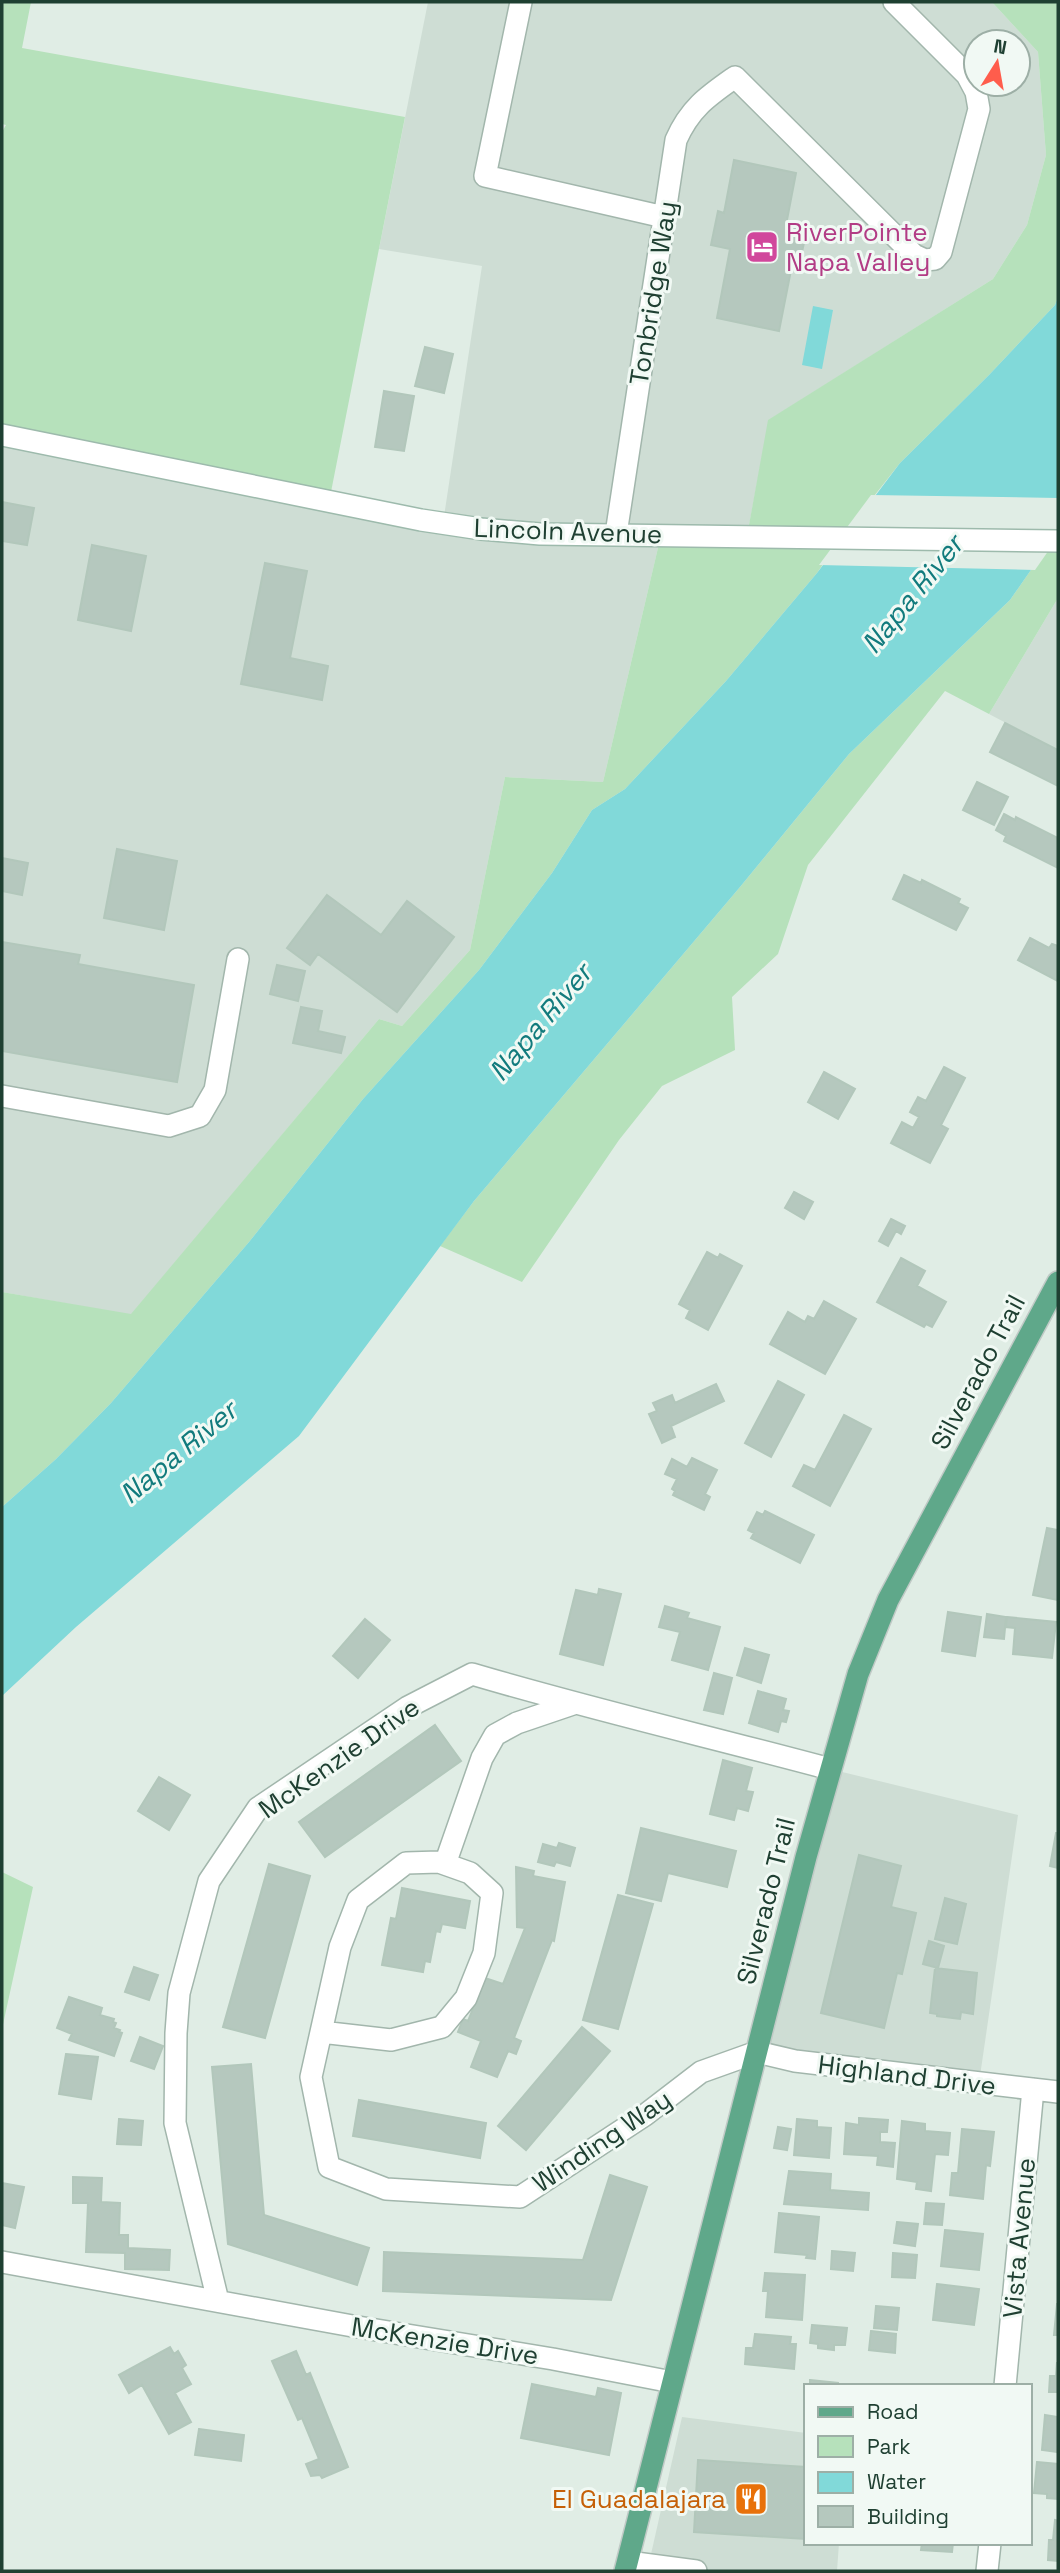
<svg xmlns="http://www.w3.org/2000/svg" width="1060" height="2573" font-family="'Space Grotesk',sans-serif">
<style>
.built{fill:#ceddd4;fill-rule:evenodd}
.green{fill:#b6e1bb}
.water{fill:#81d9d9}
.pier{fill:#e0ede5}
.building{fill:#b5c8be;stroke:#b2c7bb;stroke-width:2}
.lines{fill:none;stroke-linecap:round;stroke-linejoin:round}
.minor-casing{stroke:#a2b6ac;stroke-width:24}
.secondary-casing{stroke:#9dbaac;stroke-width:24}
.primary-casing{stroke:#c0cac6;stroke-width:24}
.minor{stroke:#fff;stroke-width:21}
.secondary{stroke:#fff;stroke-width:21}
.primary{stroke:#5fa88a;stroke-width:21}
.labels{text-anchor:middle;stroke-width:6;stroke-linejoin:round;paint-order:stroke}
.hotel-label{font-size:26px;fill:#b23c85;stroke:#f1f9f4;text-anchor:start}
.street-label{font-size:26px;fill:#1f4032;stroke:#f1f9f4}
.food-label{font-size:26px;fill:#c56008;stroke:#f1f9f4;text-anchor:end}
.water-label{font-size:28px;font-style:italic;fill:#127b7d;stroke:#f1f9f4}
</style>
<rect width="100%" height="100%" fill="#e0ede5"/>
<path class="built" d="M 428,2 L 992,2 L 1038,52 L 1046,155 L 1027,225 L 993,279 L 769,420 L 747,536 L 661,535 L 603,782 L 505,777 L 470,950 L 402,1026 L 379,1019 L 131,1315 L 2,1292 L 2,435 L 443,523 L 482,266 L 379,249 ZM 976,42 L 1018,42 L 1018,84 L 976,84 Z
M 1058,598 L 1058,750 L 989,714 Z
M 830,1769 L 1018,1815 L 979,2083 L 757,2052 Z
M 682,2417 L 806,2433 L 806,2543 L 839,2543 L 837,2571 L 696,2571 L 649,2563 Z"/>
<path class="green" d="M 2,2 L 31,2 L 22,48 L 405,117 L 329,502 L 2,435 L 2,132 L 6,125 L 2,124 Z
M 992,2 L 1058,2 L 1058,297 L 1055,305 L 989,375 L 900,463 L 841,538 L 817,573 L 726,681 L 625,789 L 592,810 L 552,873 L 479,970 L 363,1099 L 249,1242 L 111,1403 L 56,1459 L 2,1507 L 2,1292 L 131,1314 L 379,1019 L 402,1026 L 470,950 L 505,777 L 603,782 L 661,535 L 747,536 L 768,420 L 993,279 L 1027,225 L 1046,155 L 1038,52 Z
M 1058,531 L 1058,598 L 989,714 L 945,691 L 808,865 L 778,954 L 732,997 L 735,1050 L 662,1086 L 619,1140 L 522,1282 L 440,1246 L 474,1201 L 740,887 L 849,754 L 1010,600 Z
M 2,1872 L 33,1887 L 2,2029 Z"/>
<path class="water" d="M 1058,297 L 1058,531 L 1010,600 L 849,754 L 740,887 L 474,1201 L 299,1436 L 76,1627 L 2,1696 L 2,1507 L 56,1459 L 111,1403 L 249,1242 L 363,1099 L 479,970 L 552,873 L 592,810 L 625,789 L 726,681 L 817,573 L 900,463 L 989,375 L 1055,305 Z
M 813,306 L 833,310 L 822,369 L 802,365 Z"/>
<path class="pier" d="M 871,495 L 1058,498 L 1058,537 L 1035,570 L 819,565 Z"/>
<path class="building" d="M 734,160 L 796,173 L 786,225 L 807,229 L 800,261 L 793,260 L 779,331 L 717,318 L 730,249 L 711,245 L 718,211 L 724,213 Z
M 425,347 L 453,354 L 444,393 L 415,386 Z
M 384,391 L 414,396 L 404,451 L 375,447 Z
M 2,502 L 34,508 L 27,545 L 2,541 Z
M 92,545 L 146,556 L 131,631 L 78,620 Z
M 265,563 L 307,571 L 290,658 L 328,666 L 322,700 L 241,684 Z
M 1005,723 L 1058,750 L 1058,786 L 990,752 Z
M 977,782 L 1008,797 L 994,825 L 963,810 Z
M 1004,814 L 1015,820 L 1016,817 L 1058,838 L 1058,868 L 1004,841 L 1006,836 L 996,830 Z
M 117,849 L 177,861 L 164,930 L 104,918 Z
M 2,858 L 28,863 L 22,895 L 2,891 Z
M 904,875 L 921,883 L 922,880 L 960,899 L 958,903 L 968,908 L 956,930 L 893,899 Z
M 327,895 L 381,935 L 407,901 L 454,937 L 397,1012 L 318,954 L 310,965 L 287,948 Z
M 1030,938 L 1049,948 L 1052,944 L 1058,946 L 1058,981 L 1018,960 Z
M 2,942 L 80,955 L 78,964 L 194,985 L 177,1082 L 2,1051 Z
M 277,965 L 305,971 L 298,1001 L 270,994 Z
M 301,1007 L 322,1011 L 318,1031 L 345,1037 L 341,1053 L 293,1043 Z
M 944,1067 L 965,1078 L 941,1125 L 948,1129 L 930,1163 L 891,1143 L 902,1122 L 913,1128 L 919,1117 L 910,1112 L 918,1097 L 926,1101 Z
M 824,1072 L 855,1089 L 838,1119 L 808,1102 Z
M 794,1192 L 813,1202 L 804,1219 L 785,1208 Z
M 891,1219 L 905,1226 L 901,1234 L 896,1231 L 888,1246 L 879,1241 Z
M 707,1252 L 718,1258 L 720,1254 L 742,1266 L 708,1330 L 686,1318 L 690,1310 L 679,1304 Z
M 901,1258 L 925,1271 L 917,1286 L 946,1302 L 932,1327 L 926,1324 L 924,1327 L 877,1302 Z
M 824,1301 L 856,1319 L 825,1374 L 770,1344 L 788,1312 L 805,1322 L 808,1316 L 814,1319 Z
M 778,1381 L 804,1395 L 771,1457 L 745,1443 Z
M 716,1384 L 724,1401 L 671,1426 L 675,1437 L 662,1443 L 649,1414 L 657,1411 L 653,1403 L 672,1395 L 675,1403 Z
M 844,1415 L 871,1429 L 830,1506 L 793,1486 L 804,1465 L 815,1470 Z
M 692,1458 L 717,1470 L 705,1494 L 710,1497 L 704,1510 L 673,1495 L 675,1491 L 672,1489 L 677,1479 L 665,1474 L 672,1459 L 687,1467 Z
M 765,1511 L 814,1535 L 800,1563 L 751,1538 L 754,1533 L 748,1530 L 757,1512 L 763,1515 Z
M 1047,1528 L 1058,1530 L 1058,1600 L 1033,1595 Z
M 599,1589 L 621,1594 L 603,1665 L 560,1654 L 576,1590 L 598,1595 Z
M 665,1606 L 689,1613 L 687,1618 L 720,1627 L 708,1670 L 672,1660 L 680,1632 L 659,1627 Z
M 948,1612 L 981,1617 L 975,1656 L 942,1651 Z
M 987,1614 L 1006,1617 L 1004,1639 L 984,1637 Z
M 1007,1617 L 1056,1622 L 1052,1658 L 1013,1654 L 1015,1628 L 1006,1627 Z
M 365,1619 L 390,1640 L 358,1678 L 333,1656 Z
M 745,1648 L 769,1655 L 761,1683 L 737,1675 Z
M 714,1673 L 732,1678 L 723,1714 L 704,1710 Z
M 758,1691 L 786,1699 L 783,1710 L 789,1711 L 786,1722 L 781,1721 L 778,1732 L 749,1723 Z
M 435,1725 L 461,1761 L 325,1857 L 299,1822 Z
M 723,1760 L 752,1768 L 746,1791 L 753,1792 L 748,1811 L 737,1808 L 734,1820 L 710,1814 Z
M 159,1777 L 190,1795 L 169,1830 L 138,1811 Z
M 641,1828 L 736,1851 L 727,1887 L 668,1873 L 661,1901 L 626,1893 Z
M 1056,1833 L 1058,1833 L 1058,1868 L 1050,1866 Z
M 559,1843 L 575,1848 L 570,1866 L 556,1862 L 554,1866 L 538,1862 L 543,1844 L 557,1848 Z
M 859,1855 L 901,1866 L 891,1907 L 916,1913 L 902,1974 L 897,1973 L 884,2028 L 821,2013 Z
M 269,1864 L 310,1876 L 265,2038 L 223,2027 Z
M 516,1867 L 534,1871 L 533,1876 L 565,1882 L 554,1941 L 552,1940 L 514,2038 L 521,2041 L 516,2054 L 508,2051 L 497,2077 L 471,2067 L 481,2041 L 458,2032 L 463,2019 L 468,2021 L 485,1978 L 503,1984 L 525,1928 L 517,1927 Z
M 402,1888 L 470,1901 L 465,1928 L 442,1924 L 440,1932 L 436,1931 L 430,1962 L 425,1961 L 423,1972 L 382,1965 L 391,1918 L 396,1919 Z
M 618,1895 L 653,1904 L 618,2029 L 583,2020 Z
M 945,1898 L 966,1904 L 957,1944 L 935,1939 Z
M 929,1941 L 944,1946 L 938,1968 L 923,1964 Z
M 134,1967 L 158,1975 L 149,2000 L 125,1992 Z
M 935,1968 L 977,1973 L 973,2014 L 961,2012 L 960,2019 L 937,2016 L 937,2014 L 930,2013 Z
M 69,1997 L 102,2008 L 100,2015 L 114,2019 L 113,2022 L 116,2023 L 114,2028 L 120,2030 L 119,2032 L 122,2033 L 114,2056 L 69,2040 L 72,2034 L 57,2028 Z
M 582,2027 L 610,2051 L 526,2150 L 498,2126 Z
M 140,2037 L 163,2046 L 154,2069 L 131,2061 Z
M 66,2054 L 98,2057 L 91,2099 L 59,2094 Z
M 251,2064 L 264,2215 L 369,2248 L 357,2285 L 228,2244 L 212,2067 Z
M 359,2100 L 486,2123 L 480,2158 L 353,2136 Z
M 859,2118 L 888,2120 L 887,2132 L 880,2132 L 880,2142 L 895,2143 L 893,2167 L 877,2165 L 878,2156 L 844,2154 L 846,2123 L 859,2125 Z
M 119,2119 L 143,2121 L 141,2145 L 117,2144 Z
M 797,2119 L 817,2121 L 817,2127 L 831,2128 L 829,2158 L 794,2155 Z
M 902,2121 L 925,2124 L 925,2131 L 950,2133 L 948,2155 L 935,2154 L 931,2191 L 916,2189 L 917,2182 L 897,2179 Z
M 778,2127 L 791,2129 L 787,2150 L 774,2148 Z
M 962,2129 L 994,2132 L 990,2166 L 986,2165 L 983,2199 L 950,2195 L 952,2173 L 958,2173 Z
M 789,2171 L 831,2174 L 830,2190 L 869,2193 L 868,2210 L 784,2204 Z
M 610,2175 L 647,2187 L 611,2300 L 383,2291 L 384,2252 L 583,2260 Z
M 73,2177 L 102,2178 L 101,2202 L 120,2203 L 119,2235 L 128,2235 L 128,2248 L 170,2250 L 169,2270 L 125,2269 L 125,2253 L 86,2252 L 88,2203 L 73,2203 Z
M 2,2183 L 24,2187 L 15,2228 L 2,2225 Z
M 926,2203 L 944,2204 L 942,2225 L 924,2224 Z
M 779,2213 L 819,2217 L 815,2259 L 806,2258 L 807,2255 L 775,2252 Z
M 897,2222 L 918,2224 L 915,2246 L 894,2243 Z
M 945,2230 L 983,2234 L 979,2270 L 941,2266 Z
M 832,2251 L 855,2253 L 853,2271 L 831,2269 Z
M 893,2253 L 917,2255 L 915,2278 L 892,2277 Z
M 765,2273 L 805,2275 L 802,2320 L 766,2317 L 768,2291 L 763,2291 Z
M 937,2284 L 979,2289 L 974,2325 L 933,2320 Z
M 1057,2304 L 1058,2304 L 1058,2335 L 1054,2335 Z
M 876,2306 L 899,2308 L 897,2330 L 874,2328 Z
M 812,2325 L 847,2328 L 845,2345 L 834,2345 L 834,2350 L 818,2348 L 818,2344 L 810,2343 Z
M 871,2331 L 896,2334 L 895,2353 L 869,2350 Z
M 755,2334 L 791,2337 L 790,2344 L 796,2344 L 794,2369 L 745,2364 L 746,2348 L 753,2348 Z
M 170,2347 L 174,2354 L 178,2351 L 186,2365 L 182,2368 L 191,2384 L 175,2393 L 191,2422 L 169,2434 L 142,2385 L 129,2393 L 119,2375 Z
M 296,2351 L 306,2375 L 310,2373 L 348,2467 L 322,2478 L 320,2475 L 311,2476 L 306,2464 L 319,2459 L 302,2418 L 298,2420 L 272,2361 Z
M 1057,2362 L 1058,2392 L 1049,2392 L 1050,2376 L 1056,2376 Z
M 810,2380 L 838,2383 L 838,2386 L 810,2386 Z
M 532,2384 L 596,2397 L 598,2388 L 621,2393 L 609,2455 L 521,2438 Z
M 1045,2415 L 1058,2417 L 1058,2452 L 1042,2450 Z
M 199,2429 L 244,2435 L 241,2461 L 195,2455 Z
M 698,2460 L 806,2467 L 806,2539 L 694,2532 Z
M 1037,2462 L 1058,2464 L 1058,2499 L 1047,2498 L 1047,2494 L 1034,2493 Z
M 1055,2520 L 1058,2521 L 1058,2561 L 1048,2560 L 1049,2540 L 1053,2540 Z
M 922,2543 L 953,2543 L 952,2552 L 921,2550 Z"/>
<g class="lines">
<defs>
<path id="minor" d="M 521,2 L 485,176 L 664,217
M 616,534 L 676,140 C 690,108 708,96 735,77 L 914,255 L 925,260 L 935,259 L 941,252 L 979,109 L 976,92 L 967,75 L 894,2
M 2,1096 L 169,1126 L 200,1116 L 215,1090 L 238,959
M 445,1864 L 482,1758 L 495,1735 L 517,1723 L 573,1704
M 321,2032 L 391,2040 L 442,2027 L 466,1998 L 484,1953 L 492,1893 L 470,1873 L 439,1862 L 406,1863 L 358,1900 L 340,1947 L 311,2077 L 329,2167 L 386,2189 L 520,2197 L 645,2115 L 701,2072 L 757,2052 L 795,2061 L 1058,2092
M 2,2262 L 358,2327 L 553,2359 L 672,2382
M 218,2301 L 175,2123 L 176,2033 L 179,1993 L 209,1881 L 258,1808 L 408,1707 L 472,1674 C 590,1709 711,1737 830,1769
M 1005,2386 L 1033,2089
M 628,2562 L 696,2571
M 987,2571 L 990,2543"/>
<path id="secondary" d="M 2,435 L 421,520 L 481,529 L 540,534 L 1058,541"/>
<path id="primary" d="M 625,2571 L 806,1857 L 858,1674 L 888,1600 L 1058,1282"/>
</defs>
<use href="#minor" class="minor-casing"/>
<use href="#secondary" class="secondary-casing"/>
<use href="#primary" class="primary-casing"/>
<use href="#minor" class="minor"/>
<use href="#secondary" class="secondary"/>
<use href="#primary" class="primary"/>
</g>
<defs>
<symbol id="hotel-square" viewBox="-11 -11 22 22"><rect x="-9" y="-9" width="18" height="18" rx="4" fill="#d1479c" stroke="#f1f9f4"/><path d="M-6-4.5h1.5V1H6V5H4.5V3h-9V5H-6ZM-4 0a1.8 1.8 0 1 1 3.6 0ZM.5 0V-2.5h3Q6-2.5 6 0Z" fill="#fff"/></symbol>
<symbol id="restaurant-square" viewBox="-11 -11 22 22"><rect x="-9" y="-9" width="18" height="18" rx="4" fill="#e8710a" stroke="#f1f9f4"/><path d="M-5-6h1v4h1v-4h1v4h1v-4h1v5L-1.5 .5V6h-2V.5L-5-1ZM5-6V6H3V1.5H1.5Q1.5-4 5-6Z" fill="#fff"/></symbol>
</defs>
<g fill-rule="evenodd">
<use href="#hotel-square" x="743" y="228" width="38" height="38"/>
<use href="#restaurant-square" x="732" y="2480" width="38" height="38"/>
</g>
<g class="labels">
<g class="hotel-label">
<text x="786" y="241">RiverPointe<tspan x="786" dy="30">Napa Valley</tspan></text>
</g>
<g class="street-label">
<text transform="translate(653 293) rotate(-81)" y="9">Tonbridge Way</text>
<text transform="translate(568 531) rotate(2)" y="9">Lincoln Avenue</text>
<text transform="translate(978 1372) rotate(-62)" y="9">Silverado Trail</text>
<text transform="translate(339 1758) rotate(-35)" y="9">McKenzie Drive</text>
<text transform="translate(766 1901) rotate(-76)" y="9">Silverado Trail</text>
<text transform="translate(907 2075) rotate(7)" y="9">Highland Drive</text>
<text transform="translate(602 2141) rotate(-34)" y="9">Winding Way</text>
<text transform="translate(1019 2238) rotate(-85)" y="9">Vista Avenue</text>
<text transform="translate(445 2341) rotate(9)" y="9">McKenzie Drive</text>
</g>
<g class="food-label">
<text x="726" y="2508">El Guadalajara</text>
</g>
<g class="water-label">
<text transform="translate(912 594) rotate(-51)" y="10">Napa River</text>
<text transform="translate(540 1022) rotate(-50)" y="10">Napa River</text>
<text transform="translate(178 1452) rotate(-40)" y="10">Napa River</text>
</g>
</g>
<rect width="1060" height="2573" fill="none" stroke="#1f4032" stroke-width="7"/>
<rect x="804" y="2384" width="228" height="161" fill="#f1f9f4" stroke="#9dafa6" stroke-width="2"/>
<rect x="818" y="2407" width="35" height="10" fill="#5fa88a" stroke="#9dafa6" stroke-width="2"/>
<text x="867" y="2419" font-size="21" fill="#1f4032">Road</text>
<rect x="818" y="2436" width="35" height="21" fill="#b6e1bb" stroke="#9dafa6" stroke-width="2"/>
<text x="867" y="2454" font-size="21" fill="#1f4032">Park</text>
<rect x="818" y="2472" width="35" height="21" fill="#81d9d9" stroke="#9dafa6" stroke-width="2"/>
<text x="867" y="2489" font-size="21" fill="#1f4032">Water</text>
<rect x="818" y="2506" width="35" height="21" fill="#b5c8be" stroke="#9dafa6" stroke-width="2"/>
<text x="867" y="2524" font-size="21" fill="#1f4032">Building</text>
<g transform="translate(997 63) rotate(11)"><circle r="33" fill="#f1f9f4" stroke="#9dafa6" stroke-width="2"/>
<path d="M0-5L12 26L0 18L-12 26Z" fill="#ff5d4c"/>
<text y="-10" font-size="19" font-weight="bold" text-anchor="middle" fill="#1f4032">N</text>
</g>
</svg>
